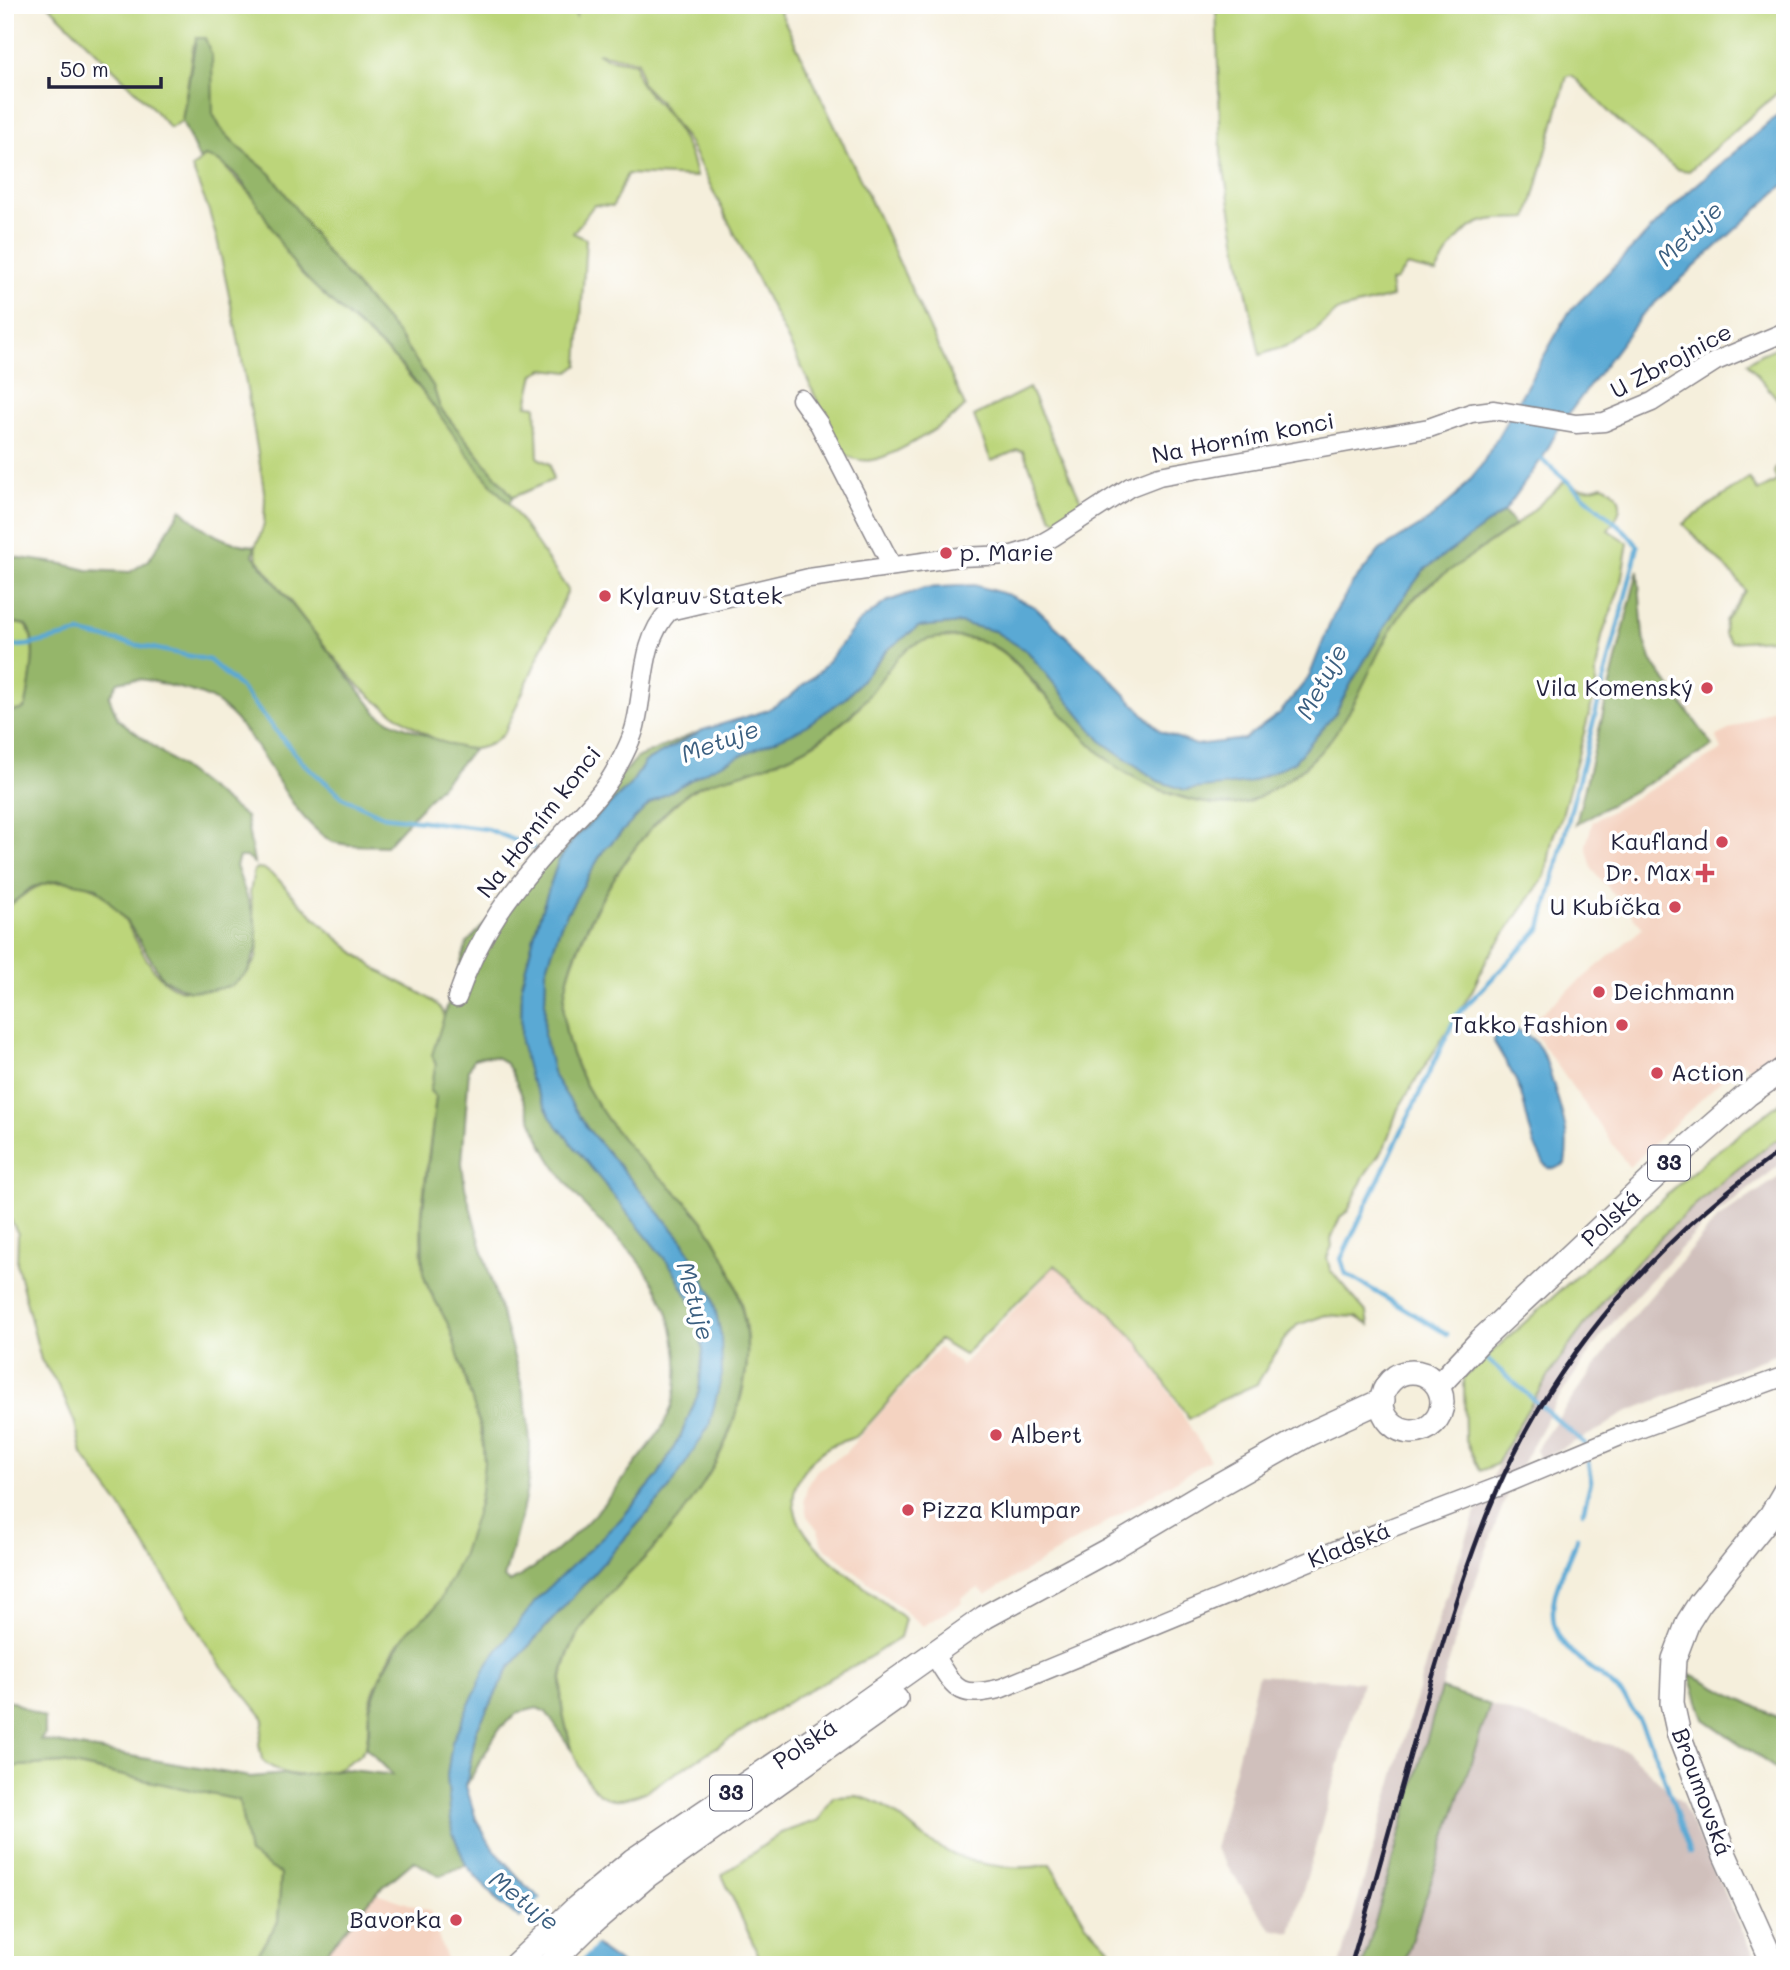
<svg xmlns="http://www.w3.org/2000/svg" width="1790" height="1970" font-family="Mali,sans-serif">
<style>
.built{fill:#f4d3c1}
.industrial{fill:#d0c0bc}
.green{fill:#bcd57a;stroke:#6f7c5a;stroke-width:2}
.forest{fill:#95b66a;stroke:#5c6c52;stroke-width:2;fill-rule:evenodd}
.water{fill:#5aa9d4;stroke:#3e6688;stroke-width:2}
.pier{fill:#f5efdc}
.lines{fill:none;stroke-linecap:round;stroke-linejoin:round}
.stream{stroke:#5aa9d4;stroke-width:4.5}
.minor-casing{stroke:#8c888c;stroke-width:21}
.major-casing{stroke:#8c888c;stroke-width:26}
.minor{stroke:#fff;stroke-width:18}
.major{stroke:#fff;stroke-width:23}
.rail{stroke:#22223b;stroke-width:4.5}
.poi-dot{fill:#d1495b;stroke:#fff;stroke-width:2.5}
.labels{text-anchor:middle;stroke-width:7;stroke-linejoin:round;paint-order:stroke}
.shield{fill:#fff;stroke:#646476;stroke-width:2}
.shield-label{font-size:21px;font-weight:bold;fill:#22223b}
.street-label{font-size:23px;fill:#22223b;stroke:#fff}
.poi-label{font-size:23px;fill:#22223b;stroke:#fff;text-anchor:start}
.water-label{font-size:24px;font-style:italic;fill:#3b5f80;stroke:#fff}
</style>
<rect width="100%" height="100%" fill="#fff"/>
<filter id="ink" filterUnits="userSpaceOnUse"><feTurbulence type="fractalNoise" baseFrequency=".0143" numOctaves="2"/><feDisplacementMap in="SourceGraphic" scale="14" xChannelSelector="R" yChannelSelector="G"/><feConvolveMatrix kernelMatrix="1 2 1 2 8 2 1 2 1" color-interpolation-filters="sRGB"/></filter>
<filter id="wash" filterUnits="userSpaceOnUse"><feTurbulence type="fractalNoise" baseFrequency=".00686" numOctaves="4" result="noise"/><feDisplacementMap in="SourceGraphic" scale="28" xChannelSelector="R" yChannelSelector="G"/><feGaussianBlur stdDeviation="1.57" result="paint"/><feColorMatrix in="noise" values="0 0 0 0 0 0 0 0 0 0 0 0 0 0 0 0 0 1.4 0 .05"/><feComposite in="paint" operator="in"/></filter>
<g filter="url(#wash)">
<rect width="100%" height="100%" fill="#f5efdc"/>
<path class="built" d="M 1785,703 L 1785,1050 L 1752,1070 L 1741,1062 L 1629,1167 L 1528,1024 L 1643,928 L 1592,869 L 1586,845 L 1593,821 L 1722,750 L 1716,736 Z
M 1056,1265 L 1102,1305 L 1138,1342 L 1210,1460 L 986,1595 L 979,1588 L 961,1598 L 962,1603 L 923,1626 L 823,1546 L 818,1530 L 807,1516 L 804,1500 L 808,1484 L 817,1470 L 845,1453 L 939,1348 L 962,1366 Z
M 376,1893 L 430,1911 L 448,1965 L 315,1965 Z"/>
<path class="industrial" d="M 1785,1134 L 1785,1161 L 1704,1224 L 1631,1301 L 1596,1343 L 1556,1402 L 1528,1453 L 1508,1492 L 1494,1529 L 1459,1627 L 1363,1965 L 1340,1965 L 1438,1620 L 1473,1520 L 1508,1443 L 1537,1391 L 1578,1330 L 1614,1286 L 1689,1208 L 1732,1172 Z
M 1785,1173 L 1785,1351 L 1626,1412 L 1602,1428 L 1539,1460 L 1536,1449 L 1619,1333 L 1717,1219 Z
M 1258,1675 L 1362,1682 L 1291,1933 L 1271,1929 L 1215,1849 Z
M 1490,1705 L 1627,1751 L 1682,1803 L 1759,1965 L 1403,1965 Z"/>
<path class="green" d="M 48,5 L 571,5 L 576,16 L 578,5 L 777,5 L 882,225 L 965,406 C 952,421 891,458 872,460 C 861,462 850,458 841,453 L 804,372 L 689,143 L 659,101 L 642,84 L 638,61 L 597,53 L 606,58 L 636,63 C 636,84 646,90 659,105 C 677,126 692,150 696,177 L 627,174 L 613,206 L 594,205 L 573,233 L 586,239 L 578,365 L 569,372 L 544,369 L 534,374 L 527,405 L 536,406 L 538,458 L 550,464 L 553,480 L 513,497 L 440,408 L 433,386 L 397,333 L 327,253 L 271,174 L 239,148 L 221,129 L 213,114 L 211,95 L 193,47 L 182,121 L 170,128 L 148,103 Z
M 1216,5 L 1785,5 L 1785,86 L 1689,171 L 1676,169 L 1617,120 L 1572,75 L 1567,76 L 1528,218 C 1515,219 1501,218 1489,220 C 1463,224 1447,252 1436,273 L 1407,266 L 1396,280 L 1390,282 L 1392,297 L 1337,311 L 1314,332 L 1292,344 L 1260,355 L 1240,261 L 1221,154 Z
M 205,156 L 215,158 L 223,165 L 254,198 L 297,269 L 396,360 L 433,404 L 509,503 L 568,590 L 505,732 C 474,767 436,741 405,721 C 387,709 368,696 354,680 C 319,642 289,599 257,558 L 255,546 L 259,539 L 264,524 L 265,498 L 261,471 L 239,343 L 218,243 L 209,211 L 192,168 Z
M 1785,344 L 1785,408 L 1747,363 L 1761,354 Z
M 1029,388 L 1085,509 L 1060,522 L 1052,518 L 1023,451 L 1018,450 L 991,461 L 974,416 Z
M 1785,464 L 1785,638 L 1731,642 L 1724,634 L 1725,621 L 1745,591 L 1738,580 L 1683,524 L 1749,478 L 1758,491 L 1777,481 L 1774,473 L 1776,467 Z
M 1566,480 C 1579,491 1586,490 1603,485 C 1628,497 1622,513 1608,530 L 1628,543 L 1620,587 L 1602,636 L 1596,671 L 1596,688 L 1561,819 C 1549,838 1551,856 1545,876 L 1487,959 L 1472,991 L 1398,1109 L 1385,1146 L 1364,1176 L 1348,1211 L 1340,1217 L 1331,1239 L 1332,1246 L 1327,1257 L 1330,1270 L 1367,1313 L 1369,1325 L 1356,1317 L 1326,1315 L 1297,1325 L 1283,1341 L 1257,1384 L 1219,1401 L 1189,1419 L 1138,1342 L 1102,1305 L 1055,1265 L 964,1355 L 939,1340 C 913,1371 888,1405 859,1434 C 853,1440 843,1440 835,1444 C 822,1449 810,1461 803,1472 C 770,1519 831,1561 863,1586 C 877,1597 891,1608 905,1619 L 900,1637 L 870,1657 L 801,1694 L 645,1792 C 619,1803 602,1804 585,1777 C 574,1760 570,1741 565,1722 C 546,1645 603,1603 650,1552 C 665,1535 681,1516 694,1497 C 720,1461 737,1423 745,1379 C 755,1323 732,1257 697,1214 C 679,1192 656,1177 637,1157 C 601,1117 560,1056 564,1000 C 566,977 576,954 585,933 C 608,882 638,836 680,800 C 699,783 721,779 745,772 C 770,764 798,755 820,740 C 832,731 847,720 857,710 C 878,687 889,653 920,641 C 931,638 944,637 955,637 C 1005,639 1017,669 1049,700 C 1069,719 1091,736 1112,753 C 1123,763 1135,776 1148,784 C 1172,799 1223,810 1250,801 C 1261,797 1272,790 1281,784 C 1346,746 1357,681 1395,623 C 1423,579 1473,557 1513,527 C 1532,512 1549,496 1566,480 Z
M 5,621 L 25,625 C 40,641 29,685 26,706 L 22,710 L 5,712 Z
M 258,868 L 264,869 L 277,878 C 307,912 340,943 377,969 C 392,980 431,995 441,1009 C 450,1022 438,1047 434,1061 L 436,1065 L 430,1091 L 436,1097 C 430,1154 416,1214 423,1271 C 425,1289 440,1306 448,1323 C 455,1339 459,1357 464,1374 C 473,1403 484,1431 484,1461 C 483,1504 462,1577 433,1610 C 427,1618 416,1623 409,1630 C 397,1642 388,1660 381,1675 C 376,1685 370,1699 369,1710 C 366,1729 373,1746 355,1758 C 328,1778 288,1783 262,1760 L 259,1744 L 264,1719 L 216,1659 L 120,1506 L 82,1454 L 75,1423 L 66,1402 L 55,1380 L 41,1360 L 17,1265 L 18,1234 L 5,1208 L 5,909 C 31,888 44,878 78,883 C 132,891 136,976 179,989 C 196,994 230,979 247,973 L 256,959 L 258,946 L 250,893 L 254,870 Z
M 1785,1099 L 1785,1134 C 1657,1223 1569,1327 1497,1464 L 1480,1471 L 1465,1439 L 1464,1377 L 1708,1158 Z
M 63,1763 L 239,1800 L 249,1854 L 281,1874 L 278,1922 L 250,1965 L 5,1965 L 5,1767 Z
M 857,1796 C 867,1799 879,1802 887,1808 C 902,1818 915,1832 930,1842 C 963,1864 1011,1873 1050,1864 L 1086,1924 L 1126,1965 L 763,1965 L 722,1875 L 781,1833 L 819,1820 L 833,1797 Z"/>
<path class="forest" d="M 196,38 L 205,38 L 212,57 L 213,114 L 221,129 L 239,148 L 271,174 L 327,253 L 397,333 L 433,386 L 440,408 L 513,497 L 509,503 C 467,463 437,403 396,360 C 365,328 327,303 298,269 C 270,237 250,167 205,156 L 199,159 L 182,121 Z
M 181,509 C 201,529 226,545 255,546 L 253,555 L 378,714 C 395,726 408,727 425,735 C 442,742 455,748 474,749 L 386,846 C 374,845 338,847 329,840 C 280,807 267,742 219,704 C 208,695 188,690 175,687 C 150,681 143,676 118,682 L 109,697 L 118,719 L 246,817 L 254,863 L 246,857 L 239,857 L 236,866 L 255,920 L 258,946 L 247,973 L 231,986 L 211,990 L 189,991 L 163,979 L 127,921 L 96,887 L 59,880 L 50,882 L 31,888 L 5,909 L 5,712 L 22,710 L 26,706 C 29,686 40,641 26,625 L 5,621 L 5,556 L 63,564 L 87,570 L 130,572 L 149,560 Z
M 1504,512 L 1515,525 C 1494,540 1473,554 1452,569 C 1440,577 1427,585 1417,595 C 1394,619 1380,649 1366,679 C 1346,723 1320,762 1277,786 C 1268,792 1258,799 1248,802 C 1225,809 1195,802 1173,794 C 1152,787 1132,778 1114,765 C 1091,746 1065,718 1045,695 C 1023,670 1003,642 968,638 C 896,630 896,668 857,709 C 847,719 834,729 823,737 C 800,754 771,764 743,773 C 727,778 706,781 692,790 C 638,826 569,937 564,1001 C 560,1057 601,1116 637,1156 C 647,1167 659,1175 669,1185 C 685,1200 701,1217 712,1235 C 733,1268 746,1311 747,1349 C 748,1368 743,1385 739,1403 C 723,1462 691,1507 650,1552 C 614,1591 565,1628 561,1685 C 559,1707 567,1729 572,1750 L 546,1712 L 537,1708 L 517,1713 L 499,1729 L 466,1786 L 476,1731 L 509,1668 L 670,1488 L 721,1335 L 712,1295 L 683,1241 L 587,1128 L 554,1076 L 544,1035 L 546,971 L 561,924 L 603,851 L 649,804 L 710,769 L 847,697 L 887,650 L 918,627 L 961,623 L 994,631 L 1029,652 L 1063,693 L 1158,781 L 1335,714 L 1353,680 L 1398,605 L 1424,570 Z
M 1638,570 L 1643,635 L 1652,662 L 1713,746 L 1576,824 Z
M 703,730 L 645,762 L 631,784 L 573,839 L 558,862 L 538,921 L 522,982 L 521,1042 L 629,1213 L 672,1268 L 694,1308 L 703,1350 L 699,1392 L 681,1435 L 657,1477 L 621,1519 L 452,1742 L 447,1776 L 452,1831 L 466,1865 L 439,1876 L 414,1861 L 376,1893 L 315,1965 L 250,1965 L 278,1922 L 281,1874 L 249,1854 L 239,1800 L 63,1763 L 5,1767 L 5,1698 L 45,1718 L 45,1734 L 40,1740 L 250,1777 L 286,1774 L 296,1776 L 342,1769 L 393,1775 L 366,1748 L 369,1732 L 369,1710 L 381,1676 L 402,1639 L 410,1629 L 433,1610 L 441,1598 L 462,1556 L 480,1501 L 484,1463 L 482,1433 L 449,1326 L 428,1287 L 423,1273 L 422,1217 L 436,1097 L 430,1091 L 436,1065 L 432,1055 L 467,943 L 638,757 ZM 485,1056 C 497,1056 503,1059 510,1069 C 526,1100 534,1135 554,1165 C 566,1183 582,1203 597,1219 C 611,1232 626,1245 638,1260 C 674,1305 693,1377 661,1429 C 652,1444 640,1457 630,1471 C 598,1514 557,1557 510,1582 L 504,1578 C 514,1539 529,1498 530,1457 C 531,1411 518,1370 505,1326 C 491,1280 477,1234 465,1187 L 462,1163 L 469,1069 L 474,1059 Z
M 1689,1673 L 1785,1721 L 1785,1775 L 1704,1719 Z
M 1441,1689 L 1490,1705 L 1403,1965 L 1363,1965 Z"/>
<path class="water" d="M 1785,109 L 1785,184 L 1643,314 L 1561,424 L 1545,454 L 1504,512 L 1424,570 L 1398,605 L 1353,680 L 1335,714 L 1294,762 L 1248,783 L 1185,790 L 1158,781 L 1102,742 L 1028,652 L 994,631 L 961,623 L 918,627 L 887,650 L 847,697 L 801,729 L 710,769 L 649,804 L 603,851 L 561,924 L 546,971 L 544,1035 L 554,1076 L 587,1128 L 683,1241 L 712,1295 L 721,1335 L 722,1375 L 709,1426 L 670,1488 L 509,1668 L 476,1731 L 466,1786 L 476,1819 L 492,1847 L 525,1885 L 603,1951 L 623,1965 L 589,1965 L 501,1905 L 466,1865 L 452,1831 L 447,1776 L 452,1742 L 488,1663 L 538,1598 L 621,1519 L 657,1477 L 681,1435 L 699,1392 L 703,1350 L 694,1308 L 672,1268 L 551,1118 L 530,1078 L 521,1042 L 522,982 L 538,921 L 558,862 L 573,840 L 631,784 L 645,762 L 703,730 L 765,711 L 788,698 L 820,671 L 858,623 L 886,602 L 924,588 L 974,585 L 1009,595 L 1035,607 L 1100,668 L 1160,731 L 1196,745 L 1244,739 L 1280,713 L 1309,677 L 1333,616 L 1352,584 L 1380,550 L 1429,520 L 1457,495 L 1481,466 L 1569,312 L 1687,193 Z
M 1512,1028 C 1545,1038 1547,1065 1556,1093 C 1564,1121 1570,1135 1565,1164 L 1554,1169 L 1548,1168 C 1529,1145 1529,1118 1520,1090 C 1514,1074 1502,1056 1494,1042 C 1495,1031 1502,1030 1512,1028 Z"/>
<path class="pier" d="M 544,1896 L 598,1943 L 579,1962 L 518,1921 Z"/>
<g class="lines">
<path class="stream" d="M 5,647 L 28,645 L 80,633 L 209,660 L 239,686 L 302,762 L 344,798 L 383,816 L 487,829 L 534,848
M 1447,1334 L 1346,1274 L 1341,1259 L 1456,1016 L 1541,928 L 1628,586 L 1638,546 L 1625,531 L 1538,456
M 1480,1353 L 1585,1444
M 1583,1512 L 1591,1481 L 1588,1462
M 1577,1537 C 1568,1566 1548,1591 1554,1623 C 1560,1656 1608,1674 1626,1700 C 1657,1741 1672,1804 1690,1853"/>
</g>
</g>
<g filter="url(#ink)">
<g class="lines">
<defs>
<path id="minor" d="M 801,399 L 819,424 L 892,566
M 457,998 C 480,930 512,890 560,837 C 578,817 602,795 615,771 C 623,757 633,738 636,722 C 645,684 641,641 669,611 L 809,578 L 959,557 L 1012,555 L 1032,549 L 1053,537 L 1130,487 L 1159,476 L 1429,428 L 1471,413 L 1494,410 L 1576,424 L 1604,422 L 1652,402 L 1716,361 L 1785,332
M 932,1652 C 955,1688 956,1700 1002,1688 L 1385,1530 L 1498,1487 L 1620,1436 L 1785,1376"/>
<path id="major" d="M1382 1402a30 30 0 1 1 60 0a30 30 0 1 1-60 0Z
M 1438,1386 L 1481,1340 L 1666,1166 L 1747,1095 L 1785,1068
M 515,1965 L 577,1907 L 633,1860 L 830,1727 L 985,1617 L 1112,1548 L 1206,1492 L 1309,1434 L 1383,1400
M 549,1965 L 592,1923 L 647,1876 L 896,1699
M 1774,1965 L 1724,1853 L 1679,1735 L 1672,1703 L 1673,1677 L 1674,1659 L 1688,1622 L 1700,1603 L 1771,1515 L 1785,1491"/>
</defs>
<use href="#minor" class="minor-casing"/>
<use href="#major" class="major-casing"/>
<use href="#minor" class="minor"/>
<use href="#major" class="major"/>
<path class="rail" d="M 1351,1965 C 1379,1870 1404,1774 1432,1679 C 1451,1615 1471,1550 1498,1488 C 1558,1351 1663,1233 1785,1148"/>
</g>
</g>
<g class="poi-dot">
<circle cx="946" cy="553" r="7"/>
<circle cx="605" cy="596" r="7"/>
<circle cx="1707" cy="688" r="7"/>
<circle cx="1722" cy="842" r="7"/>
<path d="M1701.5 862.5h7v7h7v7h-7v7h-7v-7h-7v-7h7z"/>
<circle cx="1675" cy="907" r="7"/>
<circle cx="1599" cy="992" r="7"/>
<circle cx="1622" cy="1025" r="7"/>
<circle cx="1657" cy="1073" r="7"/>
<circle cx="996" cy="1435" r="7"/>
<circle cx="908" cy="1510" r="7"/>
<circle cx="456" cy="1920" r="7"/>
</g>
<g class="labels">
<g class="shield">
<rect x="1648" y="1145.5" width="42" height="35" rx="5"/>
<rect x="710" y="1775.5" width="42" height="35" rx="5"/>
</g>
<g class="shield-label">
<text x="1669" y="1170">33</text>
<text x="731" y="1800">33</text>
</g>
<g class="street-label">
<text transform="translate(1671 361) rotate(-28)" y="8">U Zbrojnice</text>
<text transform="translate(1243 438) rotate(-11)" y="8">Na Horním konci</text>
<text transform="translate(539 822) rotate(-52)" y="8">Na Horním konci</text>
<text transform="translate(1611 1218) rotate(-43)" y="8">Polská</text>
<text transform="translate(1349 1545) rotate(-22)" y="8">Kladská</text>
<text transform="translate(805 1744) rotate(-34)" y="8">Polská</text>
<text transform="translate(1702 1792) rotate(70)" y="8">Broumovská</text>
</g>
<g class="poi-label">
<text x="960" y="561">p. Marie</text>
<text x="619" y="604">Kylaruv Statek</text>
<text x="1693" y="696" text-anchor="end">Vila Komenský</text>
<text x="1708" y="850" text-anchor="end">Kaufland</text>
<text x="1691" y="881" text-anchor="end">Dr. Max</text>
<text x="1661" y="915" text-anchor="end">U Kubíčka</text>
<text x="1613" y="1000">Deichmann</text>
<text x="1608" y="1033" text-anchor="end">Takko Fashion</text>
<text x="1671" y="1081">Action</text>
<text x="1010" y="1443">Albert</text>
<text x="922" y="1518">Pizza Klumpar</text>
<text x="442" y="1928" text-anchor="end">Bavorka</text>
</g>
<g class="water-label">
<text transform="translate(1690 234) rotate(-44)" y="8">Metuje</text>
<text transform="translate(1322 682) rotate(-62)" y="8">Metuje</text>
<text transform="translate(720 742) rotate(-20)" y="8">Metuje</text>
<text transform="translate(695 1301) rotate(74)" y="8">Metuje</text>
<text transform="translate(524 1901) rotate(38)" y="8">Metuje</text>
</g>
</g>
<rect width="1790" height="1970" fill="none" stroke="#fff" stroke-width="28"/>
<path d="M49 77v10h112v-10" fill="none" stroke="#22223b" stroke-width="3.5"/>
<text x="60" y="77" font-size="21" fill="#22223b" stroke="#ffffff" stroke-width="5" paint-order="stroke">50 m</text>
</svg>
